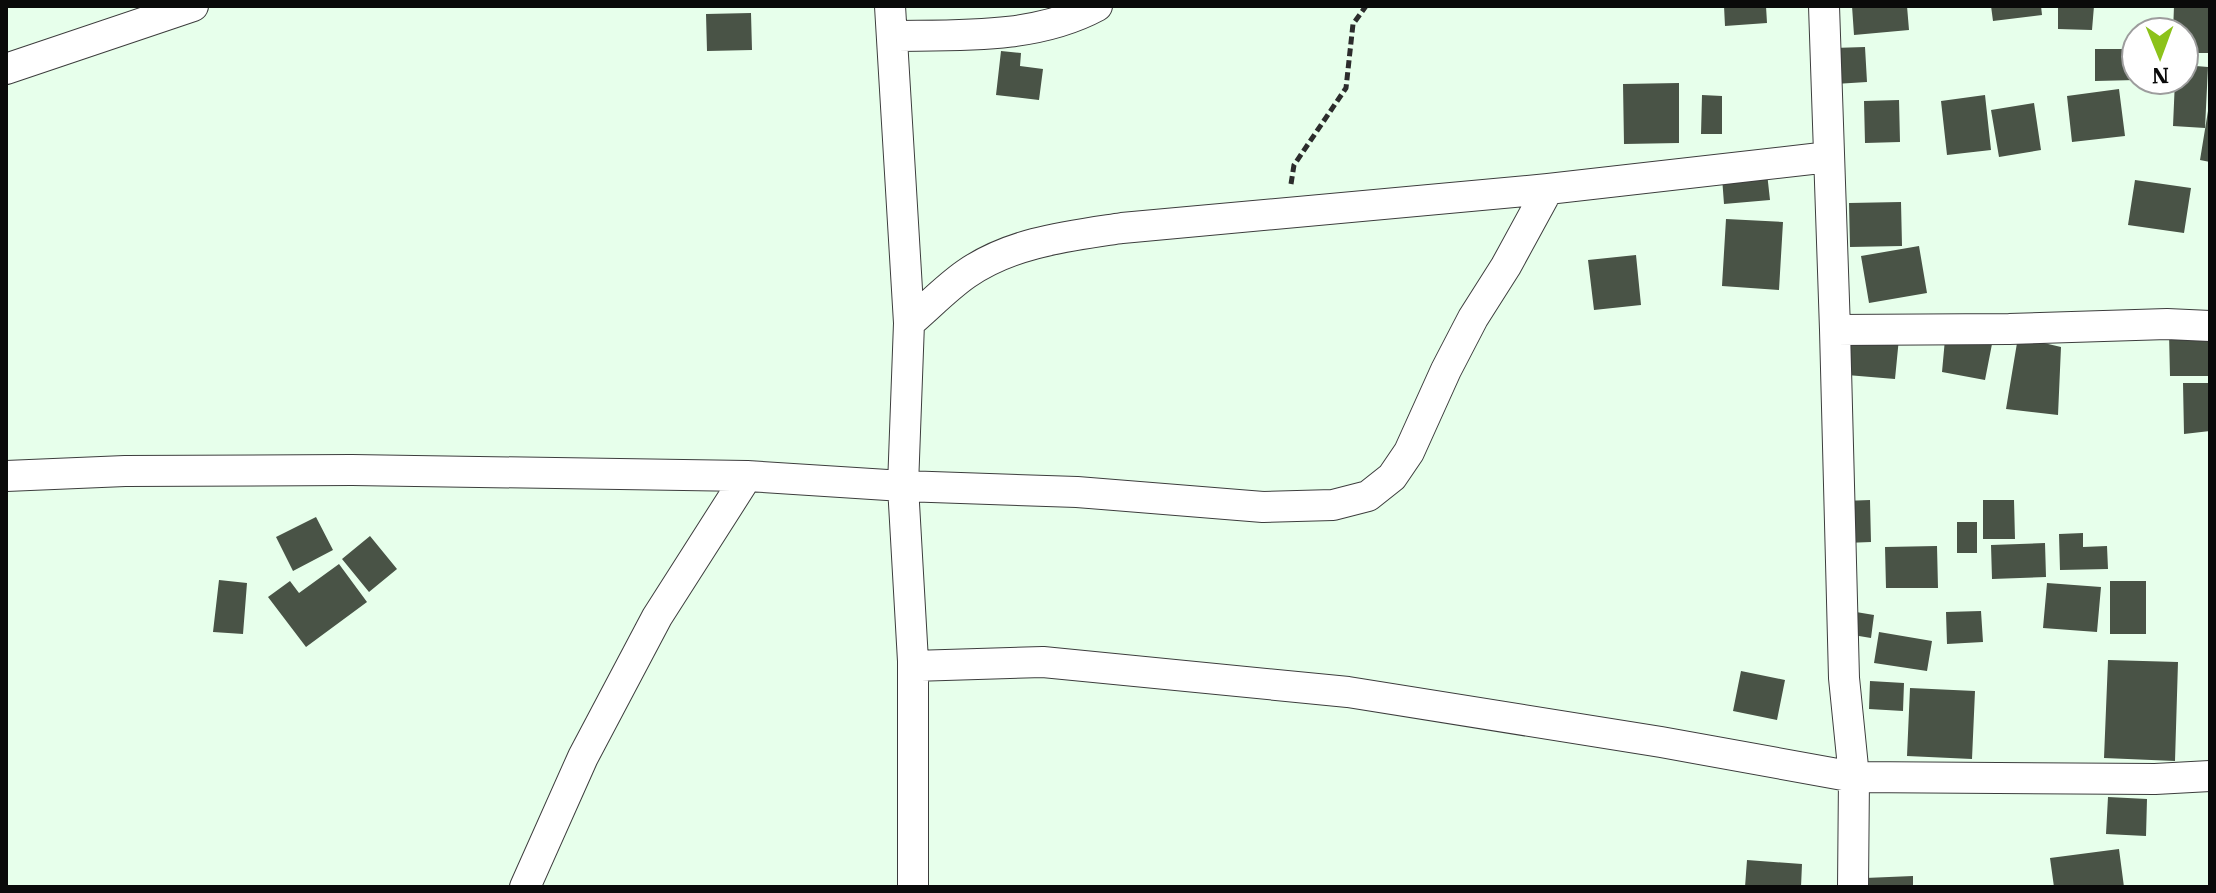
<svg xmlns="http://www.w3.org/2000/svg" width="2216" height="893" font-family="'IBM Plex Serif',serif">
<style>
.building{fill:#495346}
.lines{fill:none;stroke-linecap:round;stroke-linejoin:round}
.street-casing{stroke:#3d3d3d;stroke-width:32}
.path{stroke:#2c2c2c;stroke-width:5;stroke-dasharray:8 4;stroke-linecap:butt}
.street{stroke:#fff;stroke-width:30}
</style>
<rect width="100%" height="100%" fill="#e7ffeb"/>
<path class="building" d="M 1724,6 L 1766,6 L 1767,23 L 1725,26 Z
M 1852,6 L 1907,6 L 1909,30 L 1854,35 Z
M 1991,6 L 2041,6 L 2042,15 L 1993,21 Z
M 2058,6 L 2094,6 L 2092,30 L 2058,29 Z
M 2174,6 L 2210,6 L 2210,53 L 2184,53 L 2184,32 L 2173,32 Z
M 751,13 L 752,50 L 707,51 L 706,14 Z
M 1865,47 L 1867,82 L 1835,84 L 1833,48 Z
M 2095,49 L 2136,49 L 2136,80 L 2095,81 Z
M 1001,51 L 1021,53 L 1020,66 L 1043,69 L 1039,100 L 996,95 Z
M 2184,65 L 2208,67 L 2205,128 L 2173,126 L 2175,80 L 2184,80 Z
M 1679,83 L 1679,143 L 1624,144 L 1623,84 Z
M 2119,89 L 2125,136 L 2072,142 L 2067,96 Z
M 1702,95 L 1722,96 L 1722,134 L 1701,134 Z
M 1985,95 L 1991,150 L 1947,155 L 1941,101 Z
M 1899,100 L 1900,142 L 1865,143 L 1864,101 Z
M 2034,103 L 2041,150 L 1999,157 L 1991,110 Z
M 2208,111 L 2210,111 L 2210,162 L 2200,160 Z
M 1767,173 L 1770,200 L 1724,204 L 1722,177 Z
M 2135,180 L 2191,188 L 2184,233 L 2128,225 Z
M 1901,202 L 1902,246 L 1850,247 L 1849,203 Z
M 1726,219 L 1783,222 L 1779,290 L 1722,286 Z
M 1919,246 L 1927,293 L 1869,303 L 1861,256 Z
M 1636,255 L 1641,305 L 1594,310 L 1588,260 Z
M 2169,333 L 2210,333 L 2209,376 L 2170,376 Z
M 1848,337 L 1899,338 L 1895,379 L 1847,375 Z
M 2018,337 L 2061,347 L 2058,415 L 2006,409 Z
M 1945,339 L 1992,344 L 1985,380 L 1942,372 Z
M 2183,383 L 2210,383 L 2210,431 L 2184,434 Z
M 1870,500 L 1871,542 L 1845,543 L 1843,501 Z
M 1983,500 L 2014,500 L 2015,539 L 1983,539 Z
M 316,517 L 333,550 L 293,571 L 276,537 Z
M 1957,522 L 1977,522 L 1977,553 L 1957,553 Z
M 2083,533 L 2083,547 L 2107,546 L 2108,569 L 2060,570 L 2059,534 Z
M 370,536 L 397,569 L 369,592 L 342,559 Z
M 2045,543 L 2046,577 L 1992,579 L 1991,545 Z
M 1937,546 L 1938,588 L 1886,588 L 1885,547 Z
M 339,564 L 367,602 L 306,647 L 268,597 L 290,581 L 299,593 Z
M 219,580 L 247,583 L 243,634 L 213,632 Z
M 2110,581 L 2146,581 L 2146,634 L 2110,634 Z
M 2047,583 L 2101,587 L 2097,632 L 2043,628 Z
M 1850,611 L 1874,615 L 1871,638 L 1847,634 Z
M 1981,611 L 1983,642 L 1947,644 L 1946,612 Z
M 1879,632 L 1932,641 L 1927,671 L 1874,663 Z
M 2108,660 L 2178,662 L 2175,761 L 2104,758 Z
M 1741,671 L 1785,680 L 1777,720 L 1733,711 Z
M 1870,681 L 1904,683 L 1903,711 L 1869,709 Z
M 1910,688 L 1975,691 L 1972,759 L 1907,756 Z
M 2108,797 L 2147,799 L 2146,836 L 2106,834 Z
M 2119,849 L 2124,887 L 2054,887 L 2050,858 Z
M 1747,860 L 1802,864 L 1801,887 L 1745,887 Z
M 1913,876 L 1913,887 L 1865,887 L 1865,878 Z"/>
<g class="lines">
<defs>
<path id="street" d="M 890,6 L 909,323 L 903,486 L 913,661 L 913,887
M 1824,6 L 1835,330 L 1844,678 L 1854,777 L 1853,887
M 893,36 C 961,35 1036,39 1097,6
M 6,69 L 193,6
M 909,323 C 928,307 946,288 966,274 C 1012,242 1069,236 1122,228 L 1548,189 L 1829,157
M 1835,330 L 2009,329 L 2167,324 L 2210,326
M 6,476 L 125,471 L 352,470 L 747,476 L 903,486 L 1077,492 L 1263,507 L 1333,505 L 1368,496 L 1392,477 L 1409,452 L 1446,370 L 1473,318 L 1506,266 L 1548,189
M 913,666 L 1043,662 L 1348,692 L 1661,742 L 1854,777 L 2155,779 L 2210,776
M 525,887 L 583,757 L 657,617 L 747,476"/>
</defs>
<use href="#street" class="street-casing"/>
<path class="path" d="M 1291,184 L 1294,165 L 1346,88 L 1353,24 L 1366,6"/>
<use href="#street" class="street"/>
</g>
<rect width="2216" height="893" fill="none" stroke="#0a0a0a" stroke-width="16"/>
<g transform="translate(2160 56) rotate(179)"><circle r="38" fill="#ffffff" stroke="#9d9d9d" stroke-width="2"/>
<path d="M0-6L14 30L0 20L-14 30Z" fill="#8cc21a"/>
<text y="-12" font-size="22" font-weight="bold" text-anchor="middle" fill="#0a0a0a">N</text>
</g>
</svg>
